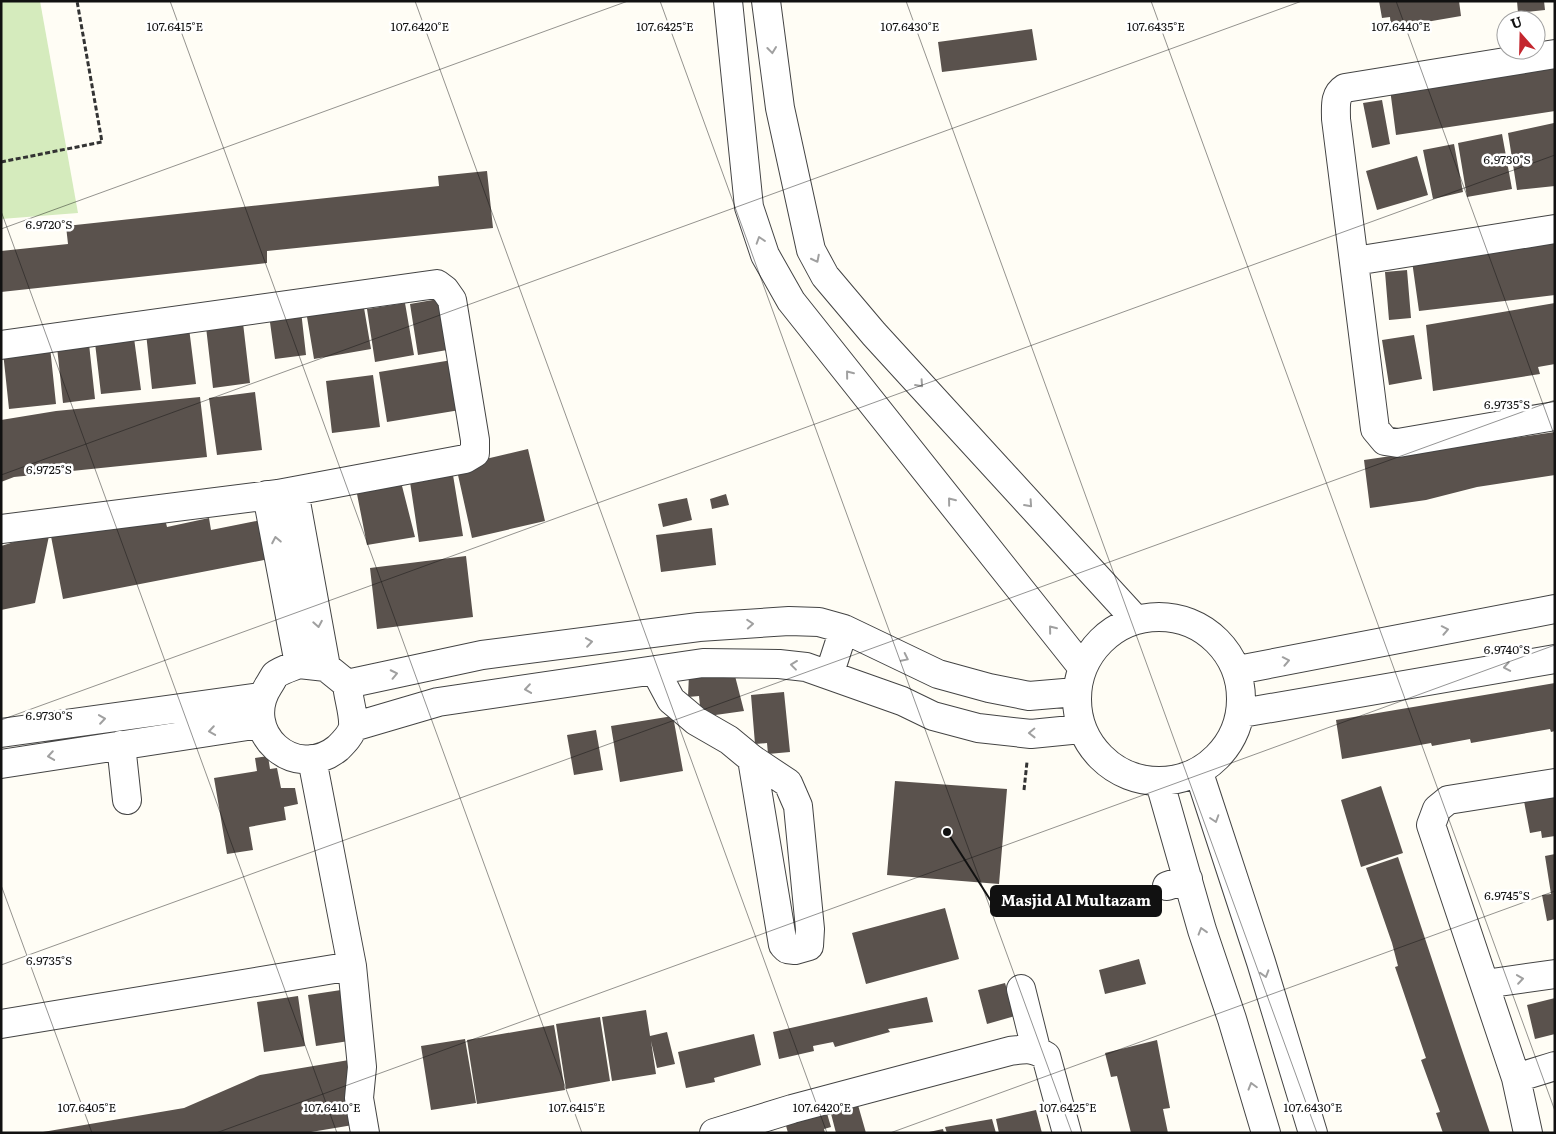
<svg xmlns="http://www.w3.org/2000/svg" width="1556" height="1134" font-family="Literata,serif">
<style>
.green{fill:#d5ebbd}
.building{fill:#5a524d}
.lines{fill:none;stroke-linecap:round;stroke-linejoin:round}
.minor-casing{stroke:#444;stroke-width:30}
.path{stroke:#333;stroke-width:3;stroke-dasharray:5 2.5;stroke-linecap:butt}
.minor{stroke:#fff;stroke-width:28}
.oneway{stroke:#a0a0a0}
.ticks{fill:none;stroke:#111;stroke-width:1;stroke-opacity:0.45}
.ticks-label{font-size:12px;text-anchor:middle;fill:#111;stroke:#fff;stroke-width:5;stroke-linejoin:round;paint-order:stroke}
.leader{fill:none;stroke:#111;stroke-width:2}
.callout-dot{fill:#111;stroke:#fff;stroke-width:2}
.callout{fill:#111;stroke:#111;stroke-width:2}
.callout-label{font-size:15px;text-anchor:middle;font-weight:bold;fill:#fff}
</style>
<rect width="100%" height="100%" fill="#fffdf5"/>
<path class="green" d="M 1,1 L 40,1 L 78,213 L 1,219 Z"/>
<path class="building" d="M 1379,1 L 1459,1 L 1461,16 L 1391,28 L 1390,17 L 1382,18 Z
M 1517,1 L 1544,1 L 1545,10 L 1518,13 Z
M 1032,29 L 1037,60 L 942,72 L 938,42 Z
M 1555,62 L 1555,111 L 1396,135 L 1390,89 Z
M 1382,100 L 1390,144 L 1372,148 L 1363,103 Z
M 1554,123 L 1555,186 L 1517,190 L 1508,133 Z
M 1502,134 L 1512,189 L 1467,197 L 1458,143 Z
M 1454,144 L 1463,192 L 1433,199 L 1423,150 Z
M 1417,156 L 1428,195 L 1377,210 L 1366,171 Z
M 487,171 L 493,228 L 267,251 L 267,263 L 1,292 L 1,251 L 68,244 L 66,226 L 439,186 L 438,176 Z
M 1555,232 L 1555,295 L 1419,311 L 1411,254 Z
M 1407,270 L 1411,318 L 1389,320 L 1385,272 Z
M 444,298 L 453,349 L 418,355 L 410,304 Z
M 363,302 L 371,349 L 314,359 L 306,311 Z
M 405,303 L 414,355 L 375,362 L 367,309 Z
M 1555,303 L 1555,364 L 1538,367 L 1540,374 L 1433,391 L 1426,325 Z
M 301,311 L 306,355 L 275,359 L 269,315 Z
M 243,323 L 250,383 L 213,388 L 206,327 Z
M 189,328 L 196,384 L 152,389 L 146,333 Z
M 1414,335 L 1422,379 L 1389,385 L 1382,340 Z
M 134,338 L 141,390 L 101,394 L 95,343 Z
M 89,344 L 95,399 L 63,403 L 57,347 Z
M 50,347 L 56,404 L 9,409 L 3,352 Z
M 452,360 L 460,410 L 387,422 L 379,372 Z
M 373,375 L 380,427 L 332,433 L 326,381 Z
M 255,392 L 262,450 L 217,455 L 209,398 Z
M 200,397 L 207,457 L 14,477 L 1,482 L 1,420 L 56,411 Z
M 1555,432 L 1555,475 L 1477,487 L 1426,500 L 1370,508 L 1364,460 Z
M 528,449 L 545,521 L 472,538 L 456,466 Z
M 453,475 L 463,536 L 419,542 L 410,482 Z
M 401,482 L 415,537 L 367,545 L 356,489 Z
M 726,494 L 729,505 L 712,509 L 710,499 Z
M 687,498 L 692,520 L 663,527 L 658,504 Z
M 209,518 L 211,530 L 266,519 L 274,558 L 63,599 L 50,531 L 108,520 L 110,529 L 165,519 L 167,527 Z
M 712,528 L 716,565 L 661,572 L 656,535 Z
M 50,531 L 35,603 L 1,610 L 1,546 Z
M 466,556 L 473,617 L 377,629 L 370,568 Z
M 734,672 L 744,711 L 701,717 L 699,696 L 688,697 L 689,674 Z
M 1555,683 L 1555,731 L 1551,732 L 1550,729 L 1471,743 L 1470,739 L 1432,746 L 1431,743 L 1342,759 L 1336,720 Z
M 784,692 L 790,752 L 768,754 L 767,743 L 755,744 L 751,695 Z
M 673,716 L 683,771 L 620,782 L 611,726 Z
M 596,730 L 603,770 L 574,775 L 567,735 Z
M 268,756 L 270,769 L 277,768 L 281,788 L 295,788 L 298,804 L 284,807 L 286,820 L 249,827 L 253,850 L 227,854 L 214,778 L 257,771 L 255,758 Z
M 895,781 L 1007,789 L 999,884 L 887,875 Z
M 1381,786 L 1403,853 L 1361,867 L 1341,800 Z
M 1551,791 L 1552,798 L 1555,797 L 1555,836 L 1542,838 L 1541,831 L 1530,833 L 1523,796 Z
M 1555,854 L 1555,919 L 1547,921 L 1542,895 L 1551,894 L 1545,856 Z
M 1398,857 L 1461,1047 L 1490,1133 L 1443,1133 L 1436,1113 L 1440,1112 L 1421,1060 L 1426,1058 L 1395,967 L 1398,966 L 1392,943 L 1366,868 Z
M 945,908 L 959,959 L 866,984 L 852,933 Z
M 1139,959 L 1146,984 L 1105,994 L 1099,970 Z
M 1005,983 L 1015,1016 L 987,1024 L 978,990 Z
M 341,990 L 349,1041 L 316,1046 L 308,995 Z
M 298,996 L 305,1046 L 264,1052 L 257,1002 Z
M 927,997 L 933,1022 L 888,1029 L 890,1032 L 835,1047 L 833,1042 L 813,1046 L 814,1051 L 779,1059 L 773,1032 Z
M 1555,998 L 1555,1034 L 1535,1039 L 1527,1005 Z
M 646,1010 L 650,1036 L 667,1032 L 675,1064 L 657,1068 L 651,1041 L 656,1074 L 612,1081 L 602,1017 Z
M 600,1017 L 610,1081 L 566,1089 L 556,1024 Z
M 554,1025 L 565,1090 L 477,1104 L 467,1040 Z
M 754,1034 L 761,1065 L 714,1078 L 715,1082 L 686,1088 L 678,1052 Z
M 465,1039 L 476,1103 L 431,1110 L 421,1046 Z
M 1157,1040 L 1170,1108 L 1163,1109 L 1168,1133 L 1131,1133 L 1117,1076 L 1111,1077 L 1105,1053 Z
M 349,1060 L 359,1124 L 305,1133 L 37,1133 L 184,1108 L 260,1075 Z
M 856,1098 L 866,1133 L 836,1133 L 829,1106 Z
M 826,1110 L 831,1127 L 824,1129 L 825,1133 L 788,1133 L 785,1122 Z
M 1036,1110 L 1042,1133 L 999,1133 L 996,1119 Z
M 992,1119 L 996,1133 L 947,1133 L 945,1127 Z
M 943,1129 L 944,1133 L 929,1133 L 929,1132 Z"/>
<g class="lines">
<defs>
<path id="minor" d="M 728,1 L 749,207 L 765,255 L 791,301 L 1082,667
M 766,1 L 780,108 L 811,250 L 825,276 L 874,334 L 1136,620
M 1555,54 L 1345,88 C 1334,95 1336,106 1336,119 L 1375,429 L 1385,441 L 1398,443 L 1555,416
M 1355,261 L 1555,229
M 1,345 L 437,284 L 445,290 L 452,300 L 475,440 L 475,453 L 465,459 L 278,494 L 1,529
M 294,491 L 326,667
M 267,495 L 299,664
M1077 699a82 82 0 1 1 164 0a82 82 0 1 1-164 0Z
M 299,664 L 326,667 L 347,684 C 348,697 354,714 353,726 C 352,734 343,743 338,748 C 295,783 238,732 269,685 C 271,682 273,678 275,675 C 281,670 292,667 299,664 Z
M 655,670 L 671,700 L 683,710 L 696,721 L 729,740 L 752,759 L 788,783 L 798,806 L 810,929 L 809,946 L 795,950 L 787,949 L 783,945 L 752,759
M 1238,670 L 1555,609
M 829,675 L 844,629
M 347,684 L 482,655 L 699,627 L 789,621 L 819,622 L 844,629 L 938,674 L 989,688 L 1029,696 L 1076,692
M 1242,713 L 1555,659
M 353,727 L 438,702 L 703,663 L 779,664 L 806,667 L 902,701 L 933,716 L 978,728 L 1031,734 L 1081,729
M 1,733 L 261,697
M 121,745 L 127,800
M 312,759 L 352,966 L 362,1067 L 359,1098 L 365,1133
M 1,764 L 260,724
M 1199,773 L 1261,962 L 1313,1133
M 1160,783 L 1202,930 L 1232,1019 L 1266,1133
M 1167,886 L 1188,879
M 1485,984 L 1555,974
M 1021,989 L 1036,1049
M 1,1024 L 352,966
M 1516,1078 L 1555,1066
M 714,1133 L 792,1109 L 1010,1051 C 1026,1049 1032,1047 1046,1056 L 1067,1133
M 1528,1133 L 1516,1078 L 1431,825 L 1437,809 L 1448,800 L 1555,783"/>
</defs>
<use href="#minor" class="minor-casing"/>
<path class="path" d="M 1,162 L 102,142 L 77,1
M 1024,790 L 1027,762"/>
<use href="#minor" class="minor"/>
</g>
<defs><path id="oneway-chevron" d="M-2-3.5L2.5 0L-2 3.5" fill="none" stroke-width="1.6" stroke-linecap="round" stroke-linejoin="round" transform="scale(1.25)"/></defs>
<g class="oneway">
<use href="#oneway-chevron" transform="translate(772 50) rotate(83)"/>
<use href="#oneway-chevron" transform="translate(760 240) rotate(-108)"/>
<use href="#oneway-chevron" transform="translate(816 259) rotate(63)"/>
<use href="#oneway-chevron" transform="translate(849 374) rotate(-129)"/>
<use href="#oneway-chevron" transform="translate(920 384) rotate(48)"/>
<use href="#oneway-chevron" transform="translate(951 501) rotate(-129)"/>
<use href="#oneway-chevron" transform="translate(1029 504) rotate(48)"/>
<use href="#oneway-chevron" transform="translate(276 540) rotate(-101)"/>
<use href="#oneway-chevron" transform="translate(318 624) rotate(80)"/>
<use href="#oneway-chevron" transform="translate(750 624) rotate(-4)"/>
<use href="#oneway-chevron" transform="translate(1052 629) rotate(-129)"/>
<use href="#oneway-chevron" transform="translate(1445 630) rotate(-11)"/>
<use href="#oneway-chevron" transform="translate(589 642) rotate(-8)"/>
<use href="#oneway-chevron" transform="translate(905 658) rotate(26)"/>
<use href="#oneway-chevron" transform="translate(1286 661) rotate(-11)"/>
<use href="#oneway-chevron" transform="translate(794 665) rotate(-173)"/>
<use href="#oneway-chevron" transform="translate(1507 667) rotate(170)"/>
<use href="#oneway-chevron" transform="translate(394 674) rotate(-12)"/>
<use href="#oneway-chevron" transform="translate(528 689) rotate(172)"/>
<use href="#oneway-chevron" transform="translate(102 719) rotate(-8)"/>
<use href="#oneway-chevron" transform="translate(212 731) rotate(171)"/>
<use href="#oneway-chevron" transform="translate(1032 733) rotate(179)"/>
<use href="#oneway-chevron" transform="translate(51 756) rotate(171)"/>
<use href="#oneway-chevron" transform="translate(1215 819) rotate(72)"/>
<use href="#oneway-chevron" transform="translate(1202 931) rotate(-107)"/>
<use href="#oneway-chevron" transform="translate(1265 974) rotate(73)"/>
<use href="#oneway-chevron" transform="translate(1520 979) rotate(-8)"/>
<use href="#oneway-chevron" transform="translate(1252 1086) rotate(-106)"/>
</g>
<path class="ticks" d="M 170,1 L 582,1133M 415,1 L 827,1133M 660,1 L 1072,1133M 906,1 L 1317,1133M 1151,1 L 1555,1111M 1396,1 L 1555,437M 1,211 L 337,1133M 1,229 L 628,1M 1,475 L 1302,1M 1,720 L 1555,155M 1,885 L 92,1133M 1,965 L 1555,400M 216,1133 L 1555,645M 890,1133 L 1555,891"/>
<g class="ticks-label">
<text x="175" y="31">107.6415°E</text>
<text x="420" y="31">107.6420°E</text>
<text x="665" y="31">107.6425°E</text>
<text x="910" y="31">107.6430°E</text>
<text x="1156" y="31">107.6435°E</text>
<text x="1401" y="31">107.6440°E</text>
<text x="1507" y="164">6.9730°S</text>
<text x="49" y="229">6.9720°S</text>
<text x="1507" y="409">6.9735°S</text>
<text x="49" y="474">6.9725°S</text>
<text x="1507" y="654">6.9740°S</text>
<text x="49" y="720">6.9730°S</text>
<text x="1507" y="900">6.9745°S</text>
<text x="49" y="965">6.9735°S</text>
<text x="87" y="1112">107.6405°E</text>
<text x="332" y="1112">107.6410°E</text>
<text x="577" y="1112">107.6415°E</text>
<text x="822" y="1112">107.6420°E</text>
<text x="1068" y="1112">107.6425°E</text>
<text x="1313" y="1112">107.6430°E</text>
</g>
<path class="leader" d="M947 832L991 901"/>
<circle class="callout-dot" cx="947" cy="832" r="5"/>
<rect class="callout" x="991" y="886" width="170" height="30" rx="5"/>
<g class="callout-label">
<text x="1076" y="906">Masjid Al Multazam</text>
</g>
<rect width="1556" height="1134" fill="none" stroke="#111111" stroke-width="5"/>
<g transform="translate(1521 35) rotate(340)"><circle r="24" fill="#ffffff" stroke="#a0a0a0"/>
<path d="M0-4L9 19L0 12L-9 19Z" fill="#c4262e"/>
<text y="-8" font-size="14" font-weight="bold" text-anchor="middle" fill="#111111">U</text>
</g>
</svg>
